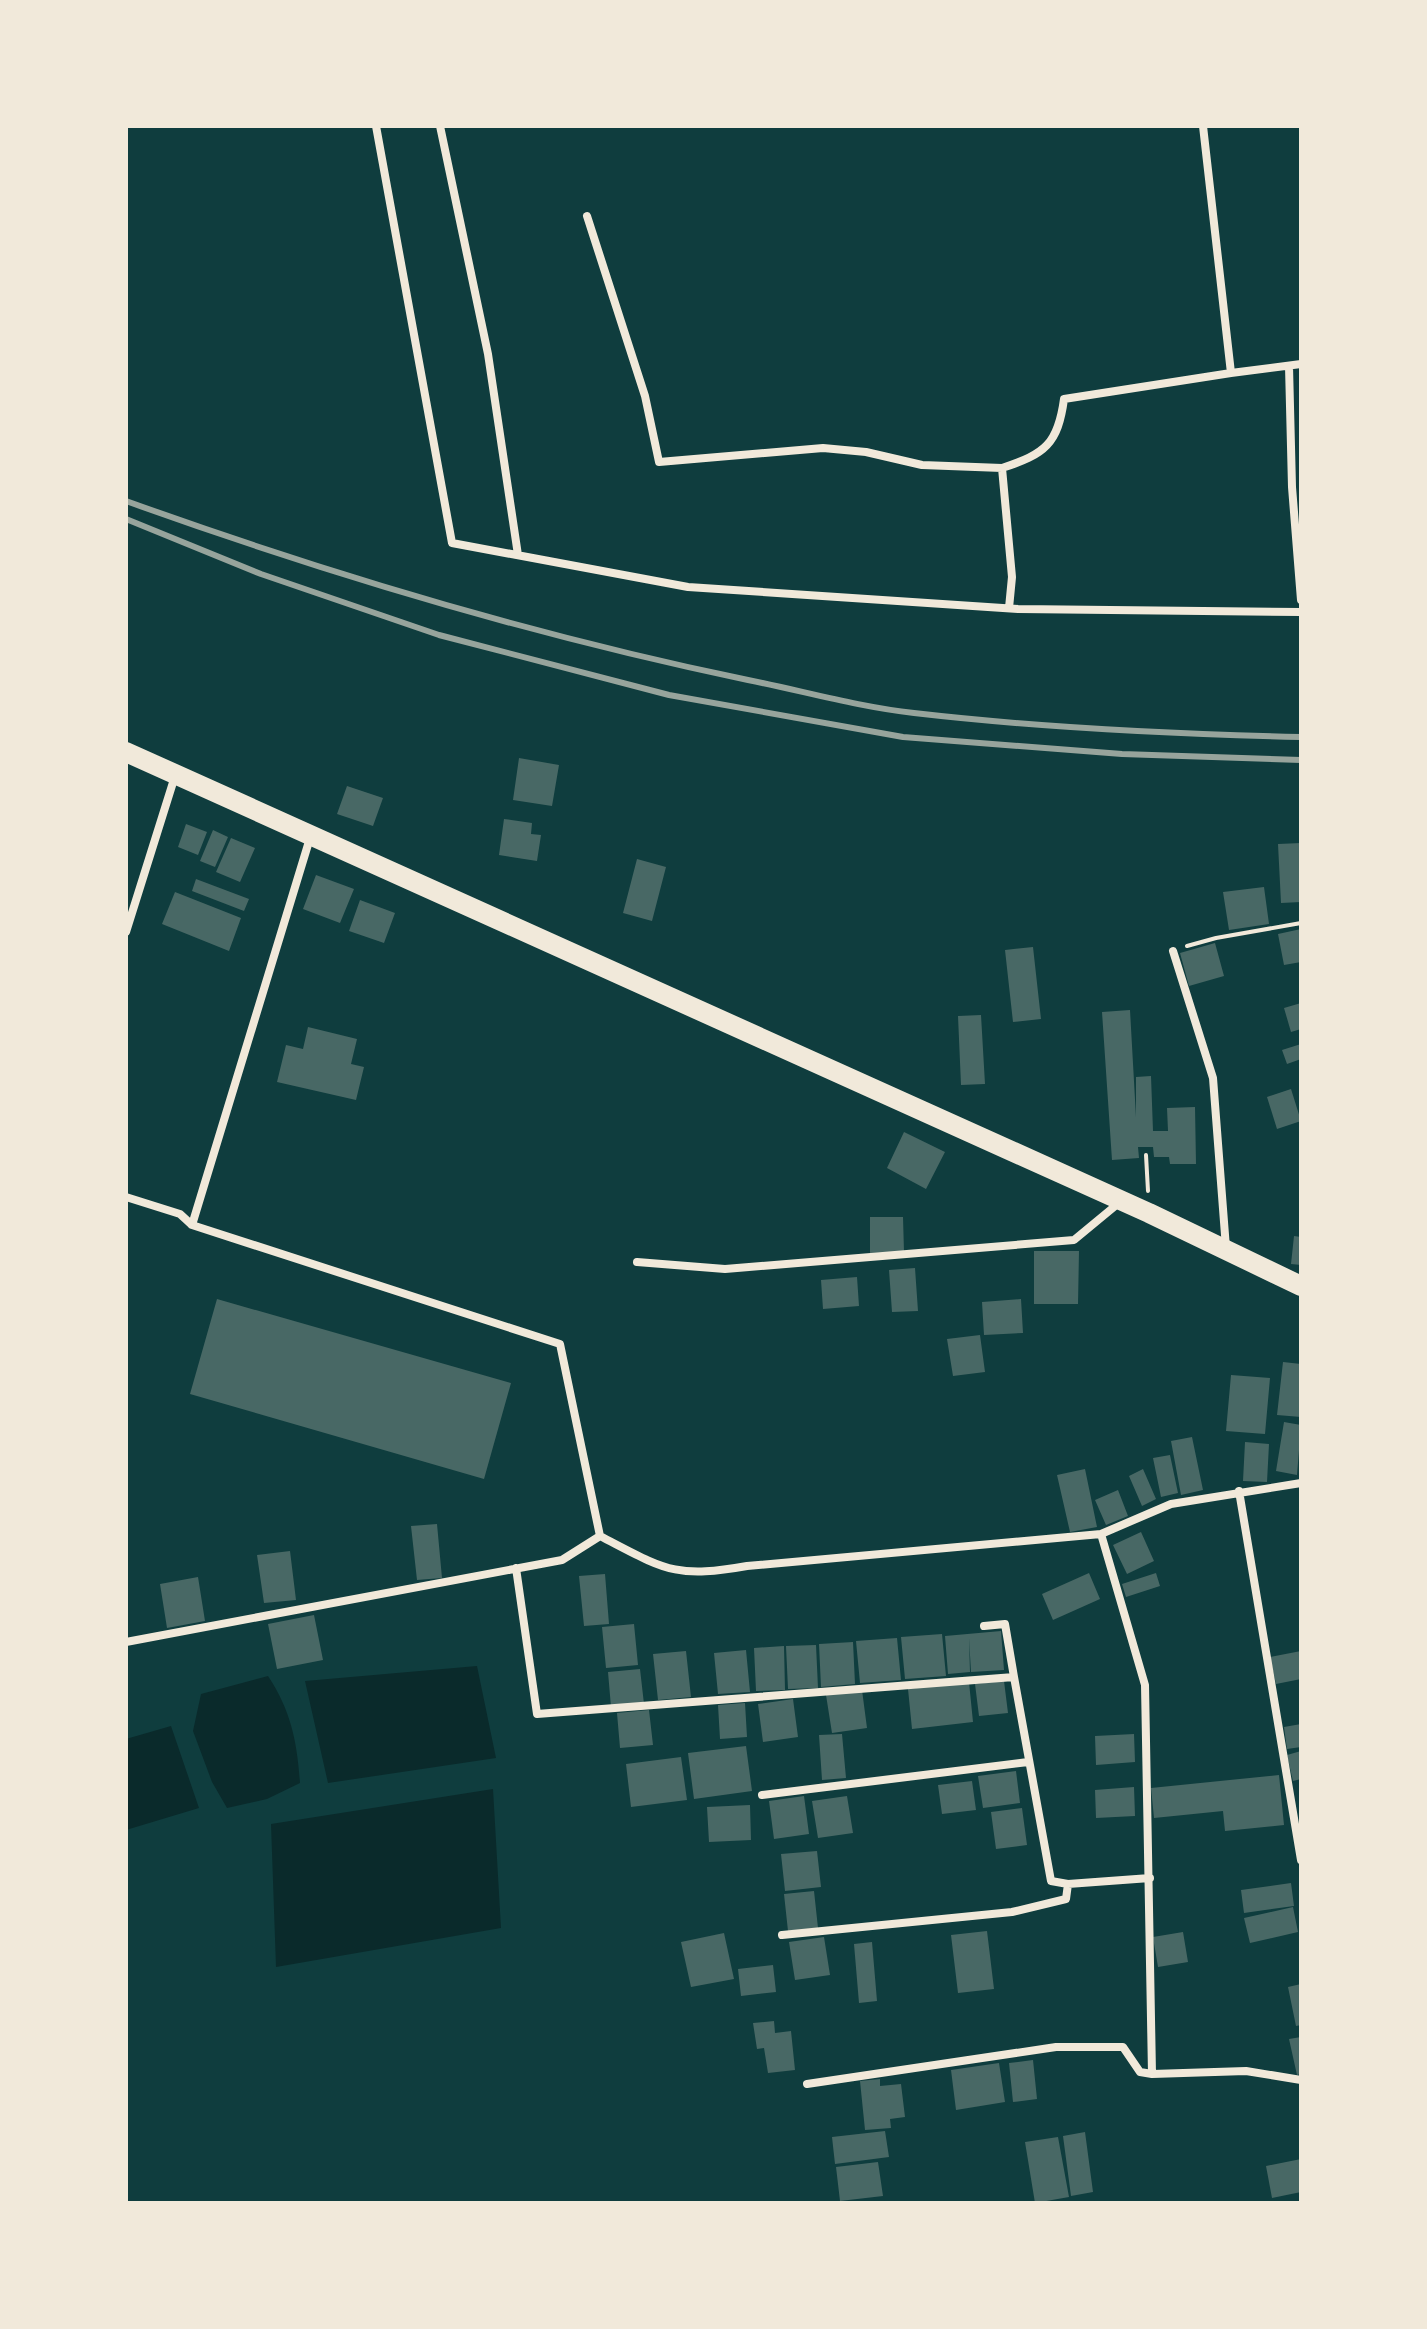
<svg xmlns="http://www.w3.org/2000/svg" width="1427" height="2329" font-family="'Fira Sans Condensed',sans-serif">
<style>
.water{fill:#0a2a2b}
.building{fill:#486865}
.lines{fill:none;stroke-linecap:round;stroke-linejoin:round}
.path{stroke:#f1e9da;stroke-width:4}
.minor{stroke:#f1e9da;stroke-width:8}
.primary{stroke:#f1e9da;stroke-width:20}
.rail{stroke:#97a49c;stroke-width:6}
</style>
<rect width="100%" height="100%" fill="#0f3d3e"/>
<path class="water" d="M 477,1666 L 496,1758 L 328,1783 L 305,1681 Z
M 268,1676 C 291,1711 297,1741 300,1783 L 267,1799 L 227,1808 L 212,1782 L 193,1731 L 201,1694 Z
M 171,1726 L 199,1808 L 126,1830 L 126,1739 Z
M 493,1789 L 501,1928 L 276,1967 L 271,1824 Z"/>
<path class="building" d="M 519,758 L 559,765 L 552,806 L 513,800 Z
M 347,786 L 383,798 L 373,826 L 337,814 Z
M 504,819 L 532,823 L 531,834 L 541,835 L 537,861 L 499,855 Z
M 186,824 L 207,832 L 198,855 L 178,847 Z
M 213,830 L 228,837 L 215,867 L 200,861 Z
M 231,838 L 255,848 L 240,882 L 216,872 Z
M 1301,843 L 1301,902 L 1281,903 L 1278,844 Z
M 637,859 L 666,867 L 652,921 L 623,913 Z
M 316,875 L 354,889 L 340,923 L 303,909 Z
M 196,879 L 249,899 L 244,911 L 192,891 Z
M 1264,887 L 1269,924 L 1229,930 L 1223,892 Z
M 175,892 L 241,918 L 229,951 L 162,924 Z
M 360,900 L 395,913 L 384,943 L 349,931 Z
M 1301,929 L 1301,962 L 1284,965 L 1278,934 Z
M 1215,943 L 1224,976 L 1189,986 L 1180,953 Z
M 1033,947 L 1041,1019 L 1013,1022 L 1005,950 Z
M 1301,1003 L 1301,1029 L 1291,1032 L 1284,1008 Z
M 1130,1010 L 1136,1117 L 1136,1077 L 1151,1076 L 1153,1131 L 1168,1131 L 1167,1108 L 1195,1107 L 1196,1164 L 1170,1164 L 1169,1157 L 1154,1157 L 1153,1147 L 1138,1147 L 1139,1158 L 1112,1160 L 1102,1012 Z
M 981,1015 L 985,1084 L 961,1085 L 958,1016 Z
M 308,1027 L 357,1039 L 351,1064 L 364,1067 L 356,1100 L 277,1082 L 286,1045 L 303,1049 Z
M 1301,1044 L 1301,1059 L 1287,1064 L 1282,1050 Z
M 1291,1089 L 1301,1121 L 1277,1129 L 1267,1097 Z
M 904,1132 L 945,1152 L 926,1189 L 887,1168 Z
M 870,1217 L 903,1217 L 904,1252 L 870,1253 Z
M 1294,1236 L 1301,1237 L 1301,1265 L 1291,1264 Z
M 1034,1251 L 1079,1251 L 1078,1304 L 1034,1304 Z
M 915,1268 L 918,1311 L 892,1312 L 889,1270 Z
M 857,1277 L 859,1306 L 823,1309 L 821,1280 Z
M 217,1299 L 511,1383 L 484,1479 L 190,1394 Z
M 1021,1299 L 1023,1333 L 984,1335 L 982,1302 Z
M 980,1335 L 985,1372 L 953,1376 L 947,1339 Z
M 1283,1362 L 1301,1364 L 1301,1417 L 1277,1415 Z
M 1231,1375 L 1270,1378 L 1265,1434 L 1226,1431 Z
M 1284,1422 L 1301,1425 L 1297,1475 L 1276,1471 Z
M 1192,1437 L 1203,1490 L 1181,1495 L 1171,1441 Z
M 1245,1442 L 1269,1444 L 1267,1482 L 1243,1481 Z
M 1170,1455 L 1178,1493 L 1161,1497 L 1153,1458 Z
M 1085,1469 L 1097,1527 L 1070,1532 L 1057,1475 Z
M 1143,1469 L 1156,1499 L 1142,1506 L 1129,1476 Z
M 1118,1490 L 1128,1516 L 1106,1525 L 1095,1500 Z
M 437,1524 L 442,1578 L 417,1580 L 411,1526 Z
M 1141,1532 L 1154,1561 L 1127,1574 L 1113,1545 Z
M 290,1551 L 296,1600 L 264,1603 L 257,1555 Z
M 1089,1573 L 1100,1599 L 1053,1620 L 1042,1594 Z
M 1156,1573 L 1160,1586 L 1126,1597 L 1122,1584 Z
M 605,1574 L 609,1624 L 584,1626 L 579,1576 Z
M 198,1577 L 205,1621 L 167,1628 L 160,1584 Z
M 314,1615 L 323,1660 L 277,1669 L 268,1624 Z
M 634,1624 L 638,1665 L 606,1668 L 602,1627 Z
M 1001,1631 L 1004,1670 L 971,1672 L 969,1638 L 970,1672 L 948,1674 L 945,1636 Z
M 942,1634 L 946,1676 L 905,1679 L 901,1637 Z
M 897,1638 L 901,1680 L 860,1683 L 856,1641 Z
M 853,1642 L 855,1684 L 821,1687 L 819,1644 Z
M 816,1645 L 818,1688 L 788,1689 L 786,1646 Z
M 784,1646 L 785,1690 L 756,1691 L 754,1648 Z
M 746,1650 L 750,1692 L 718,1694 L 714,1653 Z
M 686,1651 L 691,1697 L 658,1700 L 653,1654 Z
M 1301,1651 L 1301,1679 L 1276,1684 L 1270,1657 Z
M 640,1669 L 644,1704 L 611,1707 L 608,1672 Z
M 1004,1681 L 1008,1713 L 979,1716 L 975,1684 Z
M 969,1682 L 973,1722 L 912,1729 L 908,1689 Z
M 862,1690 L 867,1728 L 832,1733 L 826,1695 Z
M 793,1699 L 798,1737 L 763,1742 L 758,1704 Z
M 745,1703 L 747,1737 L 720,1739 L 718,1705 Z
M 649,1710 L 653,1745 L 620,1748 L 617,1713 Z
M 1301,1724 L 1301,1747 L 1287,1749 L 1284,1727 Z
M 842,1734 L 846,1778 L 822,1780 L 819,1735 Z
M 1134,1734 L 1135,1762 L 1096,1765 L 1095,1736 Z
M 746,1746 L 752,1791 L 694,1799 L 688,1753 Z
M 1301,1751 L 1301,1779 L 1293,1781 L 1287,1755 Z
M 681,1757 L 687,1800 L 631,1807 L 626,1764 Z
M 1016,1771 L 1020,1803 L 983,1808 L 978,1776 Z
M 1279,1775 L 1284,1825 L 1225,1831 L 1223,1811 L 1154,1818 L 1151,1788 Z
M 972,1781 L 976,1810 L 942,1814 L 938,1785 Z
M 1134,1787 L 1135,1816 L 1096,1818 L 1095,1790 Z
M 804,1796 L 809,1834 L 774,1839 L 769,1801 Z
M 847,1796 L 853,1833 L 818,1838 L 812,1801 Z
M 750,1805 L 751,1840 L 709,1842 L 707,1807 Z
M 1022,1808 L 1027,1845 L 996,1849 L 991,1812 Z
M 817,1851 L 821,1887 L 785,1891 L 781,1854 Z
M 1291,1883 L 1294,1906 L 1244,1913 L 1241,1890 Z
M 814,1891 L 818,1928 L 788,1931 L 784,1894 Z
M 1293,1907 L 1298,1932 L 1250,1943 L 1244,1918 Z
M 987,1931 L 994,1989 L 958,1993 L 951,1935 Z
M 1183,1932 L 1188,1962 L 1158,1967 L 1153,1937 Z
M 724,1933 L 734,1979 L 691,1987 L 681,1942 Z
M 824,1937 L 830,1975 L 795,1980 L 789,1942 Z
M 872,1942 L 877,2001 L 859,2003 L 854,1944 Z
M 773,1965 L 776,1992 L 741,1996 L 738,1969 Z
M 1301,1984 L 1301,2025 L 1296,2026 L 1288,1987 Z
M 774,2021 L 775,2033 L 791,2031 L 795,2070 L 768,2073 L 764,2048 L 757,2049 L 753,2023 Z
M 1301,2037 L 1301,2074 L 1297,2075 L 1289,2039 Z
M 1033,2060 L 1037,2099 L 1013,2102 L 1009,2063 Z
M 999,2063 L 1005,2102 L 956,2110 L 951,2070 Z
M 880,2079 L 880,2086 L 901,2084 L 905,2117 L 890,2119 L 891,2128 L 865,2130 L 860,2081 Z
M 885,2131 L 889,2157 L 835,2164 L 832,2137 Z
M 1085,2132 L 1093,2192 L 1071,2196 L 1063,2136 Z
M 1058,2137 L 1069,2197 L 1035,2203 L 1025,2142 Z
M 1301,2159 L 1301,2192 L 1272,2198 L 1266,2166 Z
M 878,2162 L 883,2196 L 840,2201 L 836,2167 Z"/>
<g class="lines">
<path class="path" d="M 1187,946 L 1216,938 L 1301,923
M 1146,1155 L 1148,1191"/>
<path class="minor" d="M 376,126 L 452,543 L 688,587 L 1018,609 L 1301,612
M 440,126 L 488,354 L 518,555
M 587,216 L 645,396 L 659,462 L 823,448 L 866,452 L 922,465 L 1002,468
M 1289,366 L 1292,487 L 1301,600
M 1231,373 L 1301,364
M 1009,608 L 1012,577 L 1002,468 C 1045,454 1058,444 1064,399 L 1231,373 L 1203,126
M 126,932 L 175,776
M 1173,951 L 1213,1078 L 1226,1248
M 126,1197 L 180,1214 L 192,1225 L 560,1344 L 600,1536
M 192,1225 L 310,838
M 637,1262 L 725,1269 L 1074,1240 L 1120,1202
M 1239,1491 L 1301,1860
M 1101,1534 L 1145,1685 L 1152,2074
M 516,1568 L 537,1714 L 1014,1677 L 1051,1881 L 1068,1884
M 984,1626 L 1005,1624 L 1014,1677
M 126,1642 L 562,1560 L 600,1536 C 664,1569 674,1579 747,1566 L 1101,1534 L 1171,1504 L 1301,1483
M 762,1795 L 1028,1762
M 782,1935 L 1012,1912 L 1066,1899 L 1068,1884 L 1150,1878
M 807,2084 L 1056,2047 L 1123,2047 L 1140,2072 L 1152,2074 L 1246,2071 L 1301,2080"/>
<path class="primary" d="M 126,752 L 1149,1213 L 1301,1286"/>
<path class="rail" d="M 126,501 C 329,574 536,636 748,680 C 803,691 859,707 914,713 C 1043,728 1172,734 1301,737
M 126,519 L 261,574 L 439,635 L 669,695 L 903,737 L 1122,754 L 1301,760"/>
</g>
<rect width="1427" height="2329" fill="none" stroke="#f1e9da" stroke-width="256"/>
</svg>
